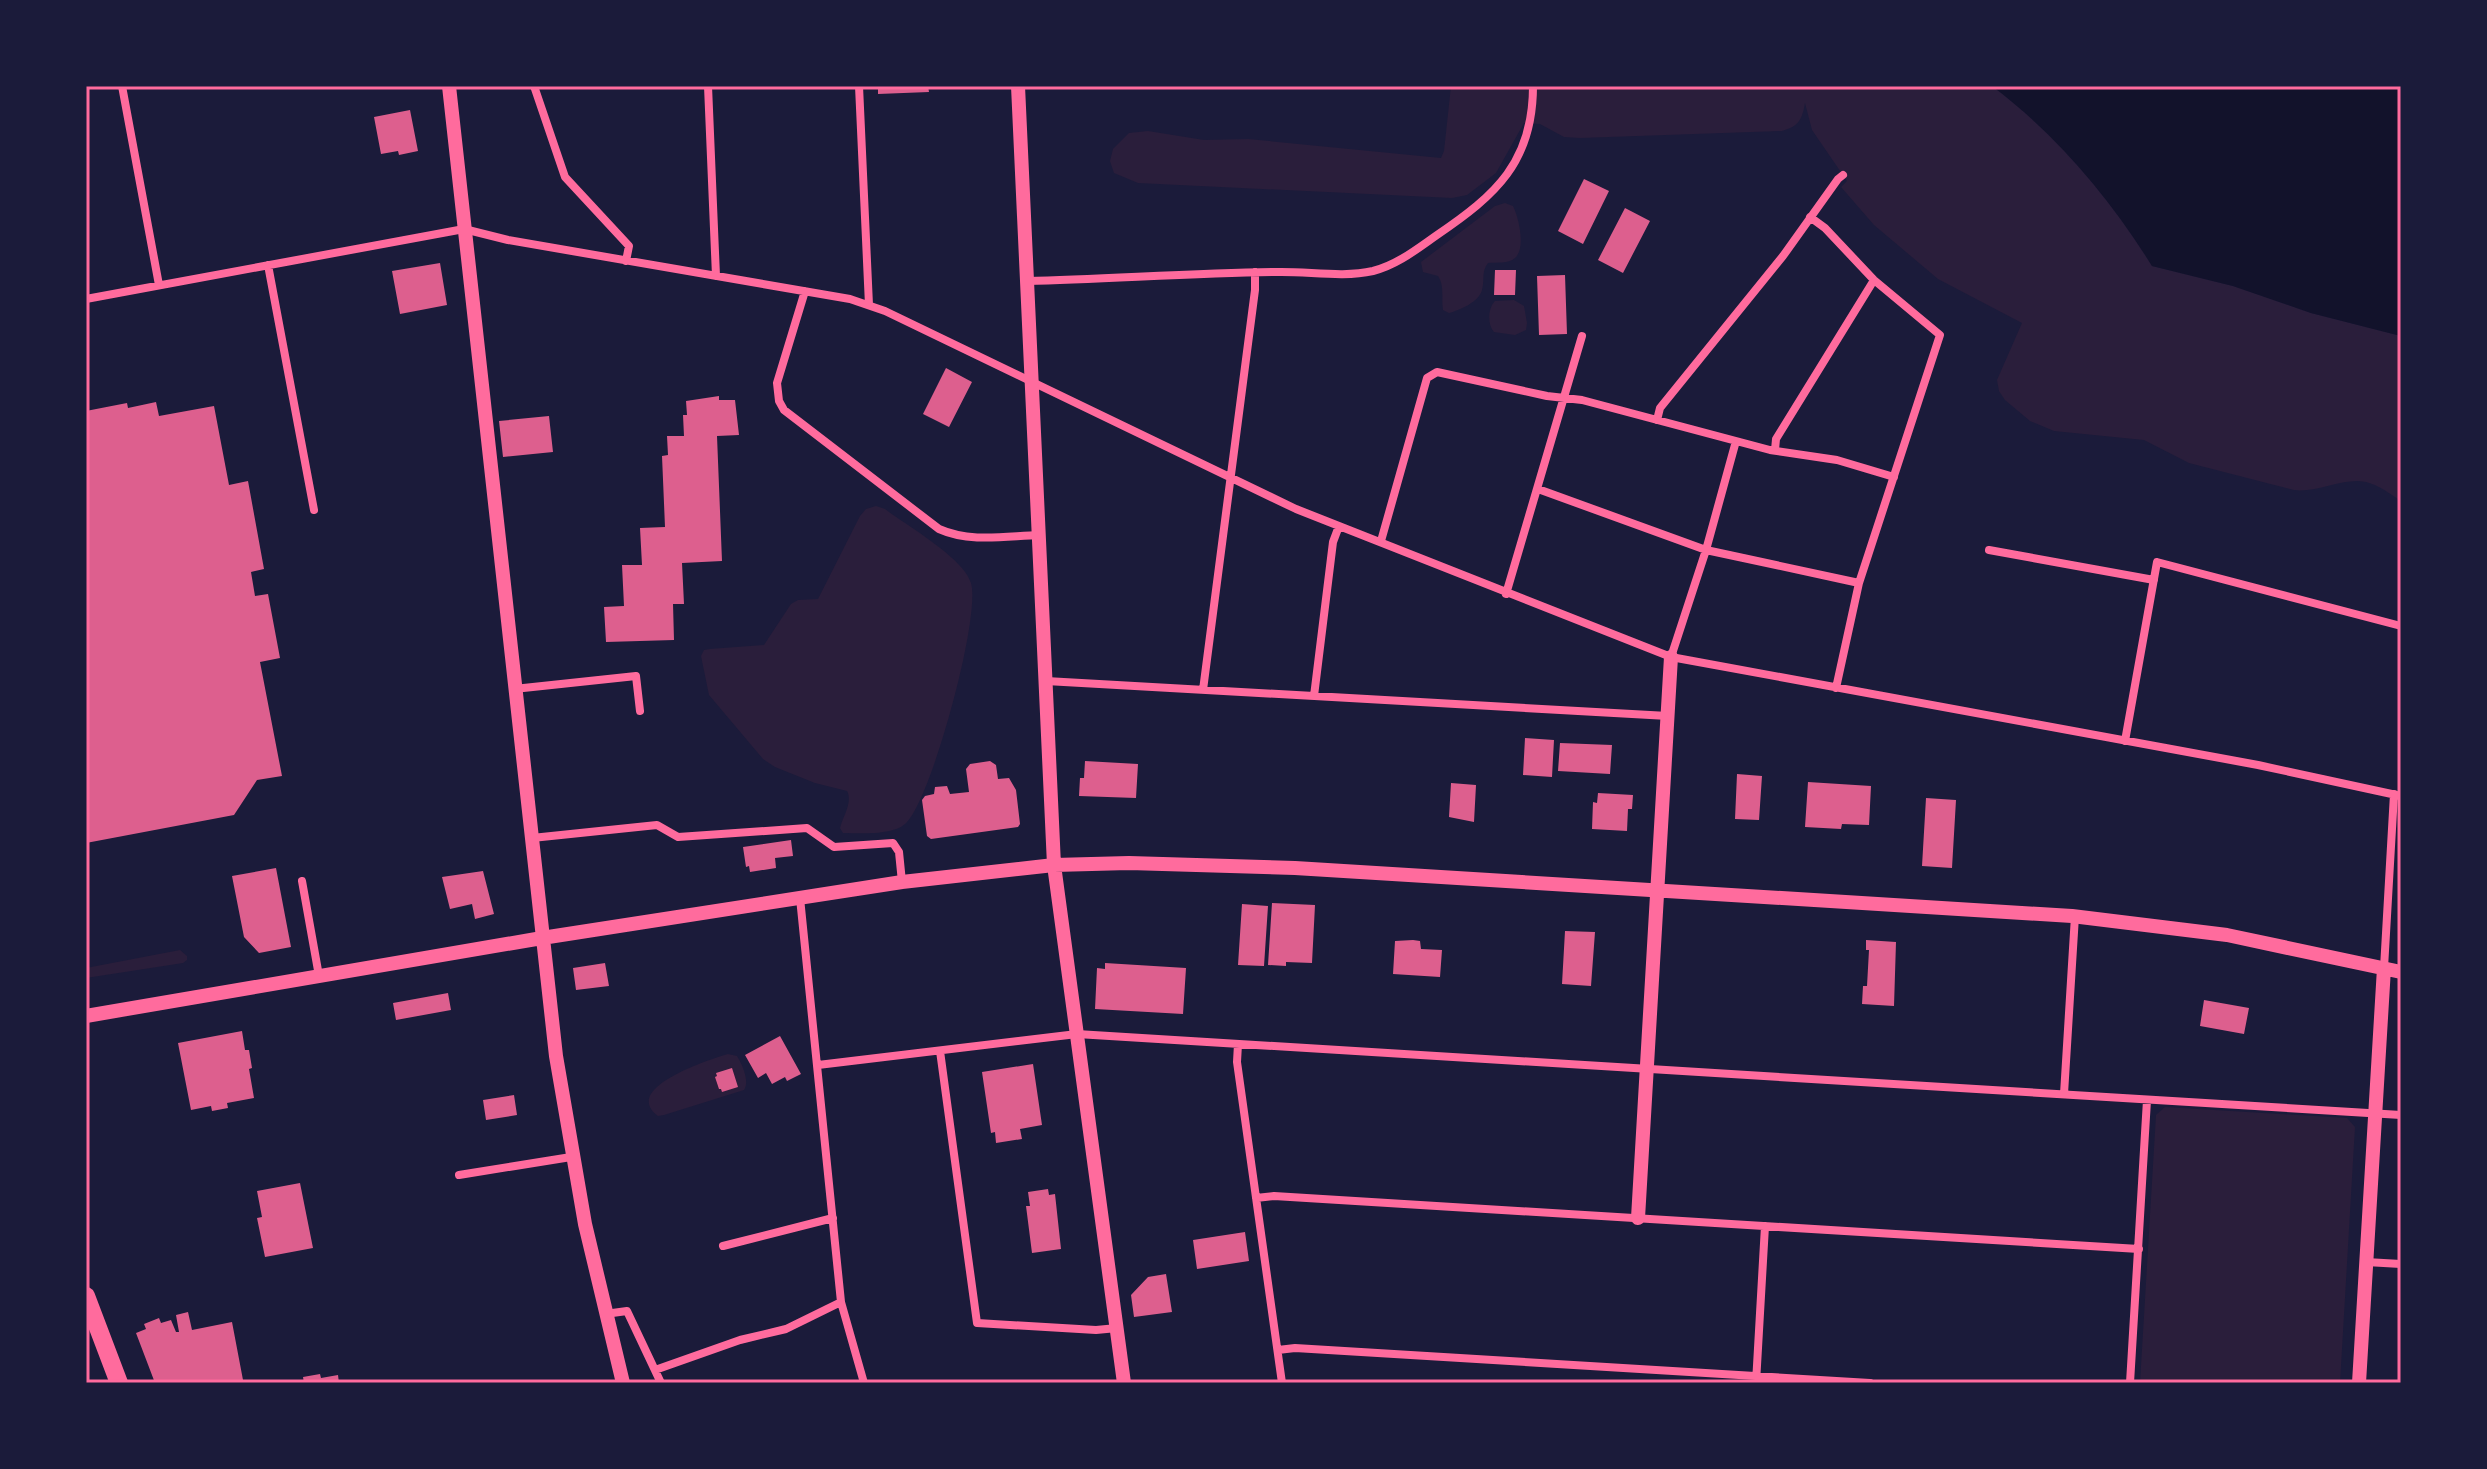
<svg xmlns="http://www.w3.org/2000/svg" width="2487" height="1469" font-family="'Archivo Narrow',sans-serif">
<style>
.green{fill:#2a1e3b}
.water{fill:#12122b}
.building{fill:#dd5f8e}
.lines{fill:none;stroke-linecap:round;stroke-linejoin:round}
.minor{stroke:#ff6b9d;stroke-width:8}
.tertiary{stroke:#ff6b9d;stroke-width:14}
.primary{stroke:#ff6b9d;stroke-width:18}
.neatline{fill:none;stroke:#ff6b9d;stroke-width:3}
</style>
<rect width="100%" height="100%" fill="#1b1b3a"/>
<path class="green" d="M 1451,86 L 1992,86 C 2056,134 2110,198 2152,266 L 2233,286 L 2311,313 L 2401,336 L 2401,501 C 2390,494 2379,485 2366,482 C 2343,477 2318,493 2294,490 L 2189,463 L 2144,440 L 2054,431 L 2030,421 L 2005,400 L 1999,391 L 1997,380 L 2022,323 L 1938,279 L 1874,225 L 1841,187 L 1847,181 L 1812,130 L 1805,103 C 1802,120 1799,126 1782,131 L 1580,138 L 1564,137 L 1540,124 L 1524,123 L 1496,173 L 1467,195 L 1452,198 L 1138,183 L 1114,173 L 1110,161 L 1113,149 L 1129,133 L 1148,131 L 1204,140 L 1248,139 L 1441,158 L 1444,151 Z
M 1505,203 L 1513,206 C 1519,218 1526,249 1515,258 C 1508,264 1497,262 1488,263 C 1481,272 1485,279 1482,290 C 1479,302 1460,310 1449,313 L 1443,310 C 1441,299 1445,286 1438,276 L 1423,272 L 1421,262 L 1495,206 Z
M 1514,300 L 1524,306 L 1527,323 L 1526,330 L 1515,335 L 1494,332 C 1487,324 1488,308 1495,301 Z
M 876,506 L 885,509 C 906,525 964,558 971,583 C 981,617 932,796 907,822 C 895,836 860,833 843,833 L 840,828 C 843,816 853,802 847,791 L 815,783 L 775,767 L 763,759 L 709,695 L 701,656 L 704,650 L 710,649 L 764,645 L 791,604 L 798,600 L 818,599 L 860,516 L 866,509 Z
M 180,950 L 187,956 L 187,960 L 183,963 L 86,978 L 86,968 Z
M 728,1054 L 737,1056 C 742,1064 750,1081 744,1090 L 664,1115 L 658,1116 C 620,1088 711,1059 728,1054 Z
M 2165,1107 L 2347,1118 L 2355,1127 L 2340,1383 L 2140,1383 L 2156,1115 Z"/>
<path class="water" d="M 1992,86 L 2401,86 L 2401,336 L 2311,313 L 2233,286 L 2152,266 C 2110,198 2056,134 1992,86 Z"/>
<path class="building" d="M 878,86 L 928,86 L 929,92 L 878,94 Z
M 410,110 L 418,151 L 399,155 L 398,151 L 381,154 L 374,117 Z
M 1584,179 L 1609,191 L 1583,244 L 1558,231 Z
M 1625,208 L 1650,221 L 1623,273 L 1598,260 Z
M 440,263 L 447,305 L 400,314 L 392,271 Z
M 1495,270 L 1516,270 L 1515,295 L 1494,295 Z
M 1565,275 L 1567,334 L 1539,335 L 1537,276 Z
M 946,368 L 972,382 L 949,427 L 923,414 Z
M 719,396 L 719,400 L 735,400 L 739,435 L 717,436 L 722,561 L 682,563 L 684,604 L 673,604 L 674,640 L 606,642 L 604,607 L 624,606 L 622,565 L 642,565 L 640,528 L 665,527 L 662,456 L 668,455 L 667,436 L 684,436 L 683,415 L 687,415 L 686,401 Z
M 156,402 L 159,416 L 214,406 L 229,485 L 248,481 L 264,569 L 251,572 L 255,596 L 268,594 L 280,658 L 260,662 L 282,776 L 257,780 L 234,815 L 86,843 L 86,411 L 127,403 L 128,408 Z
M 549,416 L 553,452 L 503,457 L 499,421 Z
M 1525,738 L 1554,740 L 1552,777 L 1523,775 Z
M 1560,743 L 1612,745 L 1610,774 L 1558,771 Z
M 990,761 L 996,765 L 998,779 L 1009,778 L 1016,790 L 1020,824 L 1018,827 L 931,839 L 927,836 L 922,800 L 925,796 L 934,794 L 935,787 L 947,786 L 950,794 L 969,792 L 966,769 L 970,764 Z
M 1085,761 L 1138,764 L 1136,798 L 1079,796 L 1080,778 L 1084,778 Z
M 1737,774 L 1762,776 L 1759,820 L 1735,819 Z
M 1808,782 L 1871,786 L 1869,825 L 1842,824 L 1841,829 L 1805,827 Z
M 1451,783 L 1476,785 L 1474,822 L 1449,817 Z
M 1598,793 L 1633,795 L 1632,809 L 1628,809 L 1627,831 L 1592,829 L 1593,802 L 1597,803 Z
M 1926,798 L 1956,800 L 1952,868 L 1922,866 Z
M 791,840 L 793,856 L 775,858 L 776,868 L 750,872 L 749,866 L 746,867 L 743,847 Z
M 276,868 L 291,947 L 259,953 L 244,937 L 232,876 Z
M 483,871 L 494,914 L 475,919 L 472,904 L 450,909 L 442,877 Z
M 1272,903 L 1315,905 L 1312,963 L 1286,962 L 1286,966 L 1268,965 Z
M 1242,904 L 1268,906 L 1264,966 L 1238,965 Z
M 1565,931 L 1595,932 L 1591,986 L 1562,984 Z
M 1413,940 L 1420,941 L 1421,949 L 1442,950 L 1440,977 L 1393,974 L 1395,941 Z
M 1866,940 L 1896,942 L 1894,1006 L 1862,1004 L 1863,986 L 1867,986 L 1869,950 L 1866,950 Z
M 605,963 L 609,986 L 576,990 L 573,968 Z
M 1105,963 L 1186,968 L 1183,1014 L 1095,1009 L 1097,968 L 1105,969 Z
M 448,993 L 451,1010 L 396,1020 L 393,1003 Z
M 2204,1000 L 2249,1008 L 2244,1034 L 2200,1026 Z
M 242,1031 L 245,1050 L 249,1050 L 252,1068 L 249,1069 L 254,1098 L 227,1103 L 228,1108 L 212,1111 L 211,1106 L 191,1110 L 178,1043 Z
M 780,1036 L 801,1074 L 787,1081 L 785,1077 L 772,1084 L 766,1073 L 758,1078 L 745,1055 Z
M 1033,1064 L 1042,1125 L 1020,1129 L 1022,1139 L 996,1143 L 995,1132 L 991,1133 L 982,1072 Z
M 732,1068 L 738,1087 L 722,1092 L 721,1089 L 719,1089 L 715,1077 L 717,1076 L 716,1073 Z
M 514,1095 L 517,1115 L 486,1120 L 483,1100 Z
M 300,1183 L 313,1248 L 265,1257 L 257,1218 L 262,1217 L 257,1191 Z
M 1048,1189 L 1049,1195 L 1055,1194 L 1061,1249 L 1032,1253 L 1026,1206 L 1030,1206 L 1028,1192 Z
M 1245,1232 L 1249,1261 L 1197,1269 L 1193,1240 Z
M 1166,1274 L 1172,1312 L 1134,1317 L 1131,1295 L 1148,1277 Z
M 188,1312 L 192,1330 L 232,1322 L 243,1380 L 228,1383 L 155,1383 L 136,1333 L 146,1329 L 144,1324 L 159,1318 L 161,1323 L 171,1320 L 176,1332 L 179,1332 L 176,1315 Z
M 320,1374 L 321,1378 L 338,1375 L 339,1383 L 304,1383 L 303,1377 Z"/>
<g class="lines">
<path class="minor" d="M 122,86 L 159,285
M 534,86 L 565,177 L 629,246 L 626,261
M 708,86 L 716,276
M 859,86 L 869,305
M 1810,217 L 1825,228 L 1874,280 L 1940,335 L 1859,583 L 1836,688
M 268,265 L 314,510
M 1027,281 C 1110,279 1193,273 1276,272 C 1308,271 1342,278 1373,271 C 1397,265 1417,249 1437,235 C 1496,195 1533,162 1533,86
M 805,291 L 777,383 L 779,401 L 784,410 L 939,529 C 970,543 1006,536 1039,535
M 86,299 L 464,229 L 508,240 L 850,299 L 885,311 L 1296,509 L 1671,657 L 2258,765 L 2401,796
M 1657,420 L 1660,408 L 1783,256 L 1838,179 L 1843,175
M 1775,450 L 1776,439 L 1874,280
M 1538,489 L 1706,550 L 1859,583
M 1381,541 L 1427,378 L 1437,372 L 1547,396 L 1582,400 L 1770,450 L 1837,460 L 1894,477
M 1989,550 L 2154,580
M 1506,594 L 1582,336
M 1671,657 L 1706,550 L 1736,441
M 1046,681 L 1668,716
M 514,689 L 636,676 L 640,711
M 1203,690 L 1255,290 L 1255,272
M 1314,696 L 1333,542 L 1339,526
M 2125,741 L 2157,562 L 2401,626
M 532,838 L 657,825 L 678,837 L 807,828 L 834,847 L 893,843 L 899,852 L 902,882
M 302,881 L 319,976
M 800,898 L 841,1302 L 864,1383
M 2384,968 L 2394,794
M 1238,1044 L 1237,1062 L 1282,1383
M 940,1051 L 977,1323 L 1096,1330 L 1117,1328
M 818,1065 L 1077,1034 L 2401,1115
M 2064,1094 L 2075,916
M 459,1175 L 571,1157
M 1256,1198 L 1274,1196 L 2139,1249
M 723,1246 L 833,1218
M 2366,1262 L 2401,1264
M 605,1314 L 627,1311 L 661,1383
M 1278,1350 L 1295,1348 L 1870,1383
M 655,1370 L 740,1340 L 786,1329 L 841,1302
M 1756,1383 L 1765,1226
M 2130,1383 L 2147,1100"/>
<path class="tertiary" d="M 449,86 L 556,1056 L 585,1224 L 623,1383
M 1018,86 L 1054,865 L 1124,1383
M 86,1016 L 542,938 L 902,882 L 1054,865 L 1129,863 L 1295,868 L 2072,916 L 2227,935 L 2401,972
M 1638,1218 L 1671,657
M 2359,1383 L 2384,968"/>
<path class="primary" d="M 86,1296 L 119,1383"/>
</g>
<rect width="2487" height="1469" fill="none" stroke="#1b1b3a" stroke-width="176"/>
<rect x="88" y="88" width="2311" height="1293" class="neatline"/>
</svg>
